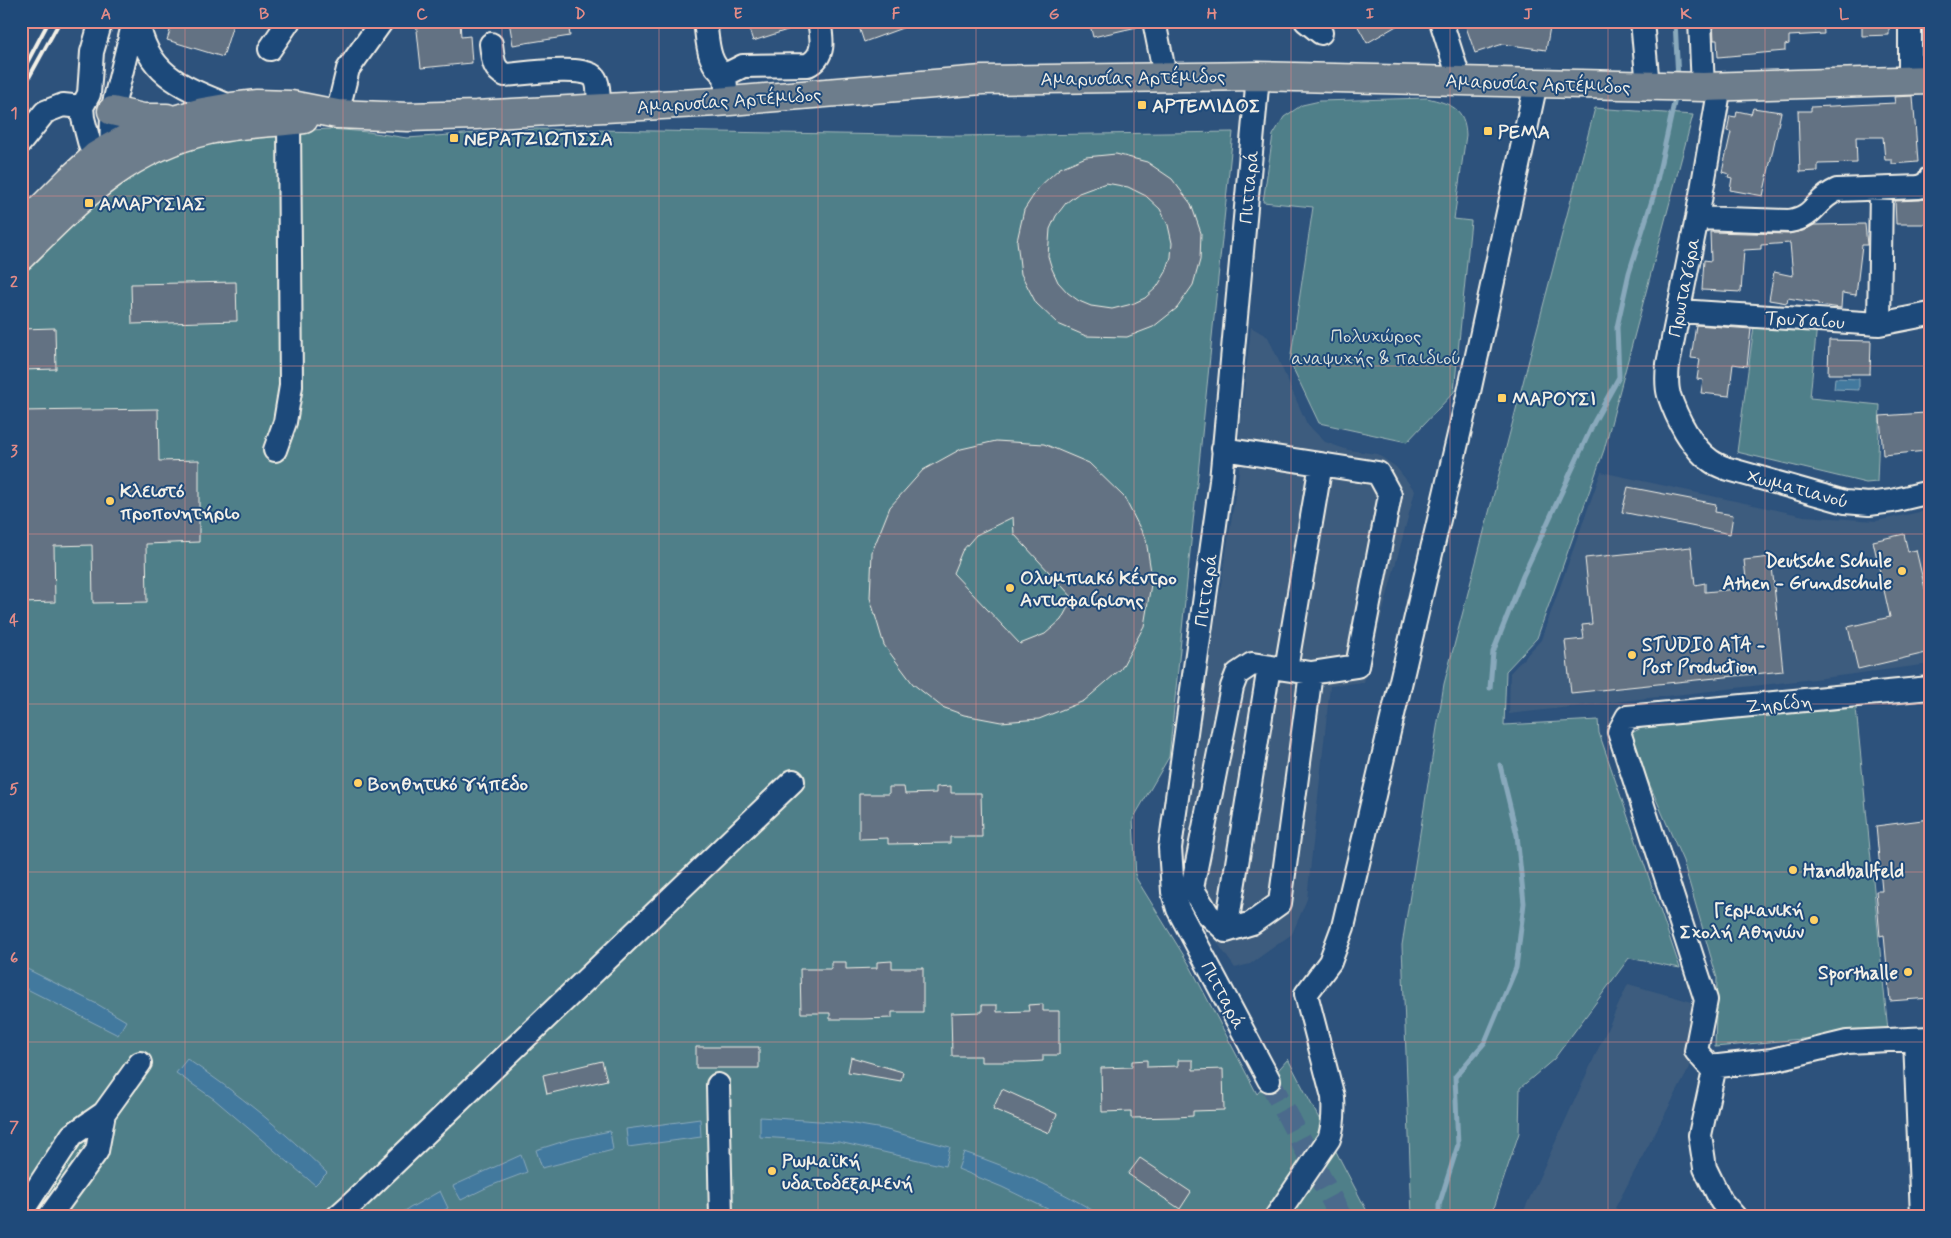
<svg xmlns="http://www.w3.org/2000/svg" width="1951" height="1238" font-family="Mynerve,sans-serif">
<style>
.built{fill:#3d5c7e}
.green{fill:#4f7f89;stroke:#a2b8b8}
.water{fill:#42799e;stroke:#89a9bc}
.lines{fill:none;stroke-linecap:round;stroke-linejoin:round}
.stream{stroke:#89a9bc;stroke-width:5}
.building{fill:#637283;stroke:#f4f1e8;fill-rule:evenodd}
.minor-tunnel{stroke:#4b6a8c;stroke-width:22;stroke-dasharray:22 11;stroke-linecap:butt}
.minor-casing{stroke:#f4f1e8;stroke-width:26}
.major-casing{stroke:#f4f1e8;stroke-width:31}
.minor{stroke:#1f4a7a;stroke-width:22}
.major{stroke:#6d7d8c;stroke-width:28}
.rail{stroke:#f4f1e8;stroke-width:4}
.grid{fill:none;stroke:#e58c88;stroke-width:1;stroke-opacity:0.55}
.poi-dot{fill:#ffd166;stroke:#1f4a7a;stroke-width:2}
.labels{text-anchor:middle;stroke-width:4;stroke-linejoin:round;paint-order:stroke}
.street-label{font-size:19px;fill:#f4f1e8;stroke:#1f4a7a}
.poi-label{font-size:19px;font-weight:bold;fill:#f4f1e8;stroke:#1f4a7a;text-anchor:start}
.park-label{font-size:19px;fill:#dbe0da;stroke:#1f4a7a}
.neatline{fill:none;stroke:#e58c88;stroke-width:2}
.grid-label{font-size:16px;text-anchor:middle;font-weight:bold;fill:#e58c88}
</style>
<rect width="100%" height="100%" fill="#2d527c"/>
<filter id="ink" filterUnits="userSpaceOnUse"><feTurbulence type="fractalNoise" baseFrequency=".02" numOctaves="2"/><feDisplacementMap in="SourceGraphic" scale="10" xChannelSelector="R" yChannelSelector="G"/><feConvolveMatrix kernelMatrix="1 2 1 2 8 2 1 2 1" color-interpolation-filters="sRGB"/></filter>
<g filter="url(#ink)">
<path class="built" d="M 1251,327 L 1268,337 L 1307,424 L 1325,442 L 1348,450 L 1377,454 L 1396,467 L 1415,491 L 1364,682 L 1330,686 L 1307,899 L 1292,934 L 1250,964 L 1235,968 L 1186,898 L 1178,852 L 1239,472 L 1240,427 Z
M 1601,472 L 1804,516 L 1876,521 L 1930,510 L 1930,664 L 1823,678 L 1509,714 L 1510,673 L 1541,640 Z
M 1628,984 L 1692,1002 L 1690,1067 L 1615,1208 L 1631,1217 L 1521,1217 Z"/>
<path class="green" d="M 1427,98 C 1451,104 1465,108 1466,135 L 1454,219 L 1471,221 L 1454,392 L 1407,442 L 1319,423 L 1290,362 L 1313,207 L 1263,202 L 1273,135 L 1284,117 L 1302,105 L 1320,101 Z
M 1595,108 L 1693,115 L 1604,450 L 1537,638 L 1506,671 L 1504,725 L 1598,720 L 1599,733 L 1680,968 L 1629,958 L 1554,1059 L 1520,1088 L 1519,1133 L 1491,1217 L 1412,1217 L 1402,945 L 1444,684 Z
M 330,129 L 368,132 L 407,138 L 536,129 L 958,136 L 1233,132 L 1169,757 L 1133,819 L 1136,878 L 1189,964 L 1257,1094 L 1288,1059 L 1370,1217 L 21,1217 L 21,271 L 110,187 L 168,156 L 239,134 Z
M 1755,319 L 1817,324 L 1810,398 L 1880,405 L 1877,482 L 1866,483 L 1737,452 Z
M 1856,708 L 1888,1031 L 1715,1047 L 1717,978 L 1683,861 L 1628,735 L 1647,725 Z"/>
<path class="water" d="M 1835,378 L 1859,379 L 1859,390 L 1834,389 Z
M 21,966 L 97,1004 L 126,1021 L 118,1035 L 21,986 Z
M 187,1059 C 238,1093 284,1131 327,1173 L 315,1185 L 214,1099 L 176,1073 Z
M 760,1117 L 848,1123 L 883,1129 L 950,1147 L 945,1166 L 839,1142 L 760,1137 Z
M 700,1119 L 701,1137 L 628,1147 L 626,1129 Z
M 610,1131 L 613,1150 L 542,1168 L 536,1150 L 571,1139 Z
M 964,1152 C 1012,1168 1060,1189 1103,1217 L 1064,1217 L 1002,1187 L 958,1169 Z
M 521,1155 L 527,1172 L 490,1186 L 461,1200 L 453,1186 Z
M 440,1191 L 448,1208 L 433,1217 L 394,1217 Z"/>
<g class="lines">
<path class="stream" d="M 1675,21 L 1678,79
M 1490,688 L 1493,652 L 1523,576 L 1594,422 L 1619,377 L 1617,327 L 1629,273 L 1654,194 L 1676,94
M 1439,1217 L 1439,1205 L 1458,1145 L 1455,1077 L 1485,1042 L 1516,968 L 1524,903 L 1517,835 L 1500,765"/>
</g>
<path class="building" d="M 173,21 L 234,21 L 223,57 L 167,40 Z
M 416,21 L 460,21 L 461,37 L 470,36 L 472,63 L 421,68 Z
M 509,21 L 568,21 L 570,36 L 513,45 Z
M 746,21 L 806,21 L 806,24 L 753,41 Z
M 857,21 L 916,21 L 916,23 L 864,42 Z
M 1089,21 L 1136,21 L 1137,27 L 1093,37 Z
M 1355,21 L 1405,21 L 1367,43 Z
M 1464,21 L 1551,21 L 1546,50 L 1503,44 L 1475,53 Z
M 1713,21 L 1823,21 L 1824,34 L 1789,36 L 1789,44 L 1785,45 L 1785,51 L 1718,57 L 1717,40 L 1714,40 Z
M 1862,21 L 1889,21 L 1889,35 L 1862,36 Z
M 1913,96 L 1918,162 L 1892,164 L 1892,160 L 1885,160 L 1883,137 L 1856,137 L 1857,163 L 1818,164 L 1818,171 L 1800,172 L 1798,111 L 1811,111 L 1811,107 L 1895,103 L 1894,97 Z
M 1753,108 L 1781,112 L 1763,196 L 1730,190 L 1732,178 L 1728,177 L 1729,174 L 1722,172 L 1731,132 L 1727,131 L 1730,116 L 1736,117 L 1737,111 L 1751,114 Z
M 1116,154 L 1147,162 L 1172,179 L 1191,204 L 1201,233 L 1200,260 L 1193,285 L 1177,308 L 1153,327 L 1127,337 L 1086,336 L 1058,324 L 1036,303 L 1021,274 L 1017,241 L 1024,210 L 1039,187 L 1060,168 L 1086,157 ZM 1106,183 L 1128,187 L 1146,196 L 1160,209 L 1168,225 L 1172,243 L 1171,257 L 1166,272 L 1157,287 L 1145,298 L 1132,304 L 1112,309 L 1091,306 L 1079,301 L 1068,293 L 1058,282 L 1052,269 L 1048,256 L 1050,229 L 1056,216 L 1066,203 L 1079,193 Z
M 1930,197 L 1930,224 L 1896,224 L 1895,201 L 1920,200 Z
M 1865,224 L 1867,245 L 1862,245 L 1856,295 L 1842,293 L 1841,308 L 1818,305 L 1818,303 L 1788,298 L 1787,303 L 1769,300 L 1774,272 L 1793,276 L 1790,243 L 1761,245 L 1761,249 L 1744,250 L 1741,292 L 1702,290 L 1704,260 L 1711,261 L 1710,232 L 1789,234 L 1803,231 L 1814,225 Z
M 236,282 L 237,321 L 132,324 L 131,284 Z
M 1696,325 L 1751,329 L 1747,366 L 1733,364 L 1729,396 L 1701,393 L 1703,380 L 1697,379 L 1700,359 L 1691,358 Z
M 55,328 L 56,369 L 21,370 L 21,329 Z
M 1829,340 L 1871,341 L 1870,374 L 1828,374 Z
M 158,409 L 159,461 L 199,460 L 199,542 L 146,544 L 147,602 L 93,603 L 92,545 L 54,546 L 55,602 L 21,603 L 21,411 Z
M 1925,413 L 1927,451 L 1883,455 L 1880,416 Z
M 996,441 L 1044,444 L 1089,463 L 1124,497 L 1146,540 L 1152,578 L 1144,626 L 1121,669 L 1084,701 L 1039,719 L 1001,722 L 964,715 L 942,707 L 913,684 L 884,645 L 870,598 L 872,552 L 890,507 L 923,470 L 961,449 ZM 1013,517 L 1014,534 L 1073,598 L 1061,620 L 1045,634 L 1020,644 L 953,573 L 962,551 L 976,535 Z
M 1628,487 L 1716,504 L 1715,512 L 1733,515 L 1730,534 L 1622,512 Z
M 1904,534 L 1908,552 L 1916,550 L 1930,610 L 1930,652 L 1858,669 L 1848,627 L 1890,617 L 1873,541 Z
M 1691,547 L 1695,585 L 1705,583 L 1705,592 L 1747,588 L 1744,560 L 1771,557 L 1783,671 L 1571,693 L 1565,641 L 1584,639 L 1582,625 L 1592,624 L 1585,558 Z
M 951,786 L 951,793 L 981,793 L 982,837 L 950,837 L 950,843 L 888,844 L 888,838 L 859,839 L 859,794 L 889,794 L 889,787 L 904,787 L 905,794 L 936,793 L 936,787 Z
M 1930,819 L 1930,998 L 1890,1001 L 1884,935 L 1880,936 L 1876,891 L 1882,891 L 1876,826 Z
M 892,961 L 892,968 L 923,968 L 923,1012 L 892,1012 L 892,1018 L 862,1019 L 830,1019 L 830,1013 L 801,1013 L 800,969 L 831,969 L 831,962 L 846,962 L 846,969 L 877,968 L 877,962 Z
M 1043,1004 L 1043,1011 L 1059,1011 L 1059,1055 L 1043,1055 L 1043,1061 L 1026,1062 L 981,1062 L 981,1056 L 952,1056 L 951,1013 L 982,1012 L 982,1005 L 997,1005 L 997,1012 L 1029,1011 L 1028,1005 Z
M 696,1047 L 759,1047 L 759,1068 L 696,1068 Z
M 851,1057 L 903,1072 L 901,1081 L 848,1072 Z
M 1147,1060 L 1147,1067 L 1178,1066 L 1178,1060 L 1193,1060 L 1193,1070 L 1223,1069 L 1224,1110 L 1193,1111 L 1193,1116 L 1176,1117 L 1131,1118 L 1131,1111 L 1102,1112 L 1101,1068 L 1132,1067 L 1132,1061 Z
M 602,1061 L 607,1080 L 547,1094 L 543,1075 Z
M 1002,1089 L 1057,1114 L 1049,1133 L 993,1109 Z
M 1140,1158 L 1191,1192 L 1180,1209 L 1128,1174 Z"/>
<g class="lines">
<path class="minor-tunnel" d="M 1269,1080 L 1341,1217"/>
<defs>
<path id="minor" d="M 101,21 L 92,52 L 89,94 L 82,107 L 83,118 L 90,145 L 96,156 L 107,168
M 138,21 C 147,77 186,88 232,107
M 705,21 C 708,41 707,64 725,75
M 1154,21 L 1165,76
M 1306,21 L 1321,33
M 1441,21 L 1460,81
M 1642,21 L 1648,86
M 1700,21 L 1703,87
M 491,44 C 493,57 492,69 505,75 C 521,74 585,65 594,77 C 600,84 598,99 599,108
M 270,49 L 289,21
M 1258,76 L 1221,481 L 1170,848 L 1173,892 L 1178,909 L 1269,1080
M 1910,80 L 1910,21
M 1720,86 L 1697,218 L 1668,364 C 1667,374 1666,385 1669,395 C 1676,416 1692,449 1711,461 C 1715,464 1720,466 1725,468 L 1845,502 L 1869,504 L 1892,501 L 1930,492
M 727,101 L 725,75 L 743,66 L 808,65 C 826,56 822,38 819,21
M 337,114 L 348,69 L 382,21
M 21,142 L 45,112 L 63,105 L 82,107
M 111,161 L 112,111 L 134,21
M 1697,218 L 1789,221 C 1816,217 1814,200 1837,190 L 1919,187 L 1928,183 L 1930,178
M 1679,311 L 1879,324 L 1930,314
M 1879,324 L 1881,189
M 1223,449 L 1378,473 L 1390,495 L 1357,666 L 1311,673 L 1252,664 L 1237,674 L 1232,687 L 1192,888 L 1208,914 L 1226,931 L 1252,923 L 1280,903 L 1311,673
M 275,450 L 285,422 L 291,386 L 289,121
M 1286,669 L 1321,464
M 1930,688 L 1627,717 L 1619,732 L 1706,1000 L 1696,1051 L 1710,1067 L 1772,1060 L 1847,1042 L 1930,1038
M 1226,931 L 1269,667
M 1915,1039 L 1922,1217
M 1715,1066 L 1700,1135 L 1705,1168 L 1721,1201 L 1735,1217
M 718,1085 L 721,1217
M 21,1213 L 72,1135 L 104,1113 L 140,1063
M 49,1217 L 97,1151 L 104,1113
M 337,1217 L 356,1200 L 793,781
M 1276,1217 L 1329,1139 C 1334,1125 1334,1112 1333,1097 L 1306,994 L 1330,962 L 1343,927 L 1469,392 L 1536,83"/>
<path id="major" d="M 112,111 L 143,118 L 167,118
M 21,229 L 71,179 L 96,156 L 111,147 L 135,134 L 163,123 L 203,112 L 232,107 L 257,104 L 291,105 L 337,114 L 408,117 L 476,115 L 717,102 L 982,80 L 1258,76 L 1703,87 L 1930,80
M 21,256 C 80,198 125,149 209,130 C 240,123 272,123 304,119"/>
</defs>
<use href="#minor" class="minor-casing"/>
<use href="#major" class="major-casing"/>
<use href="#minor" class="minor"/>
<use href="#major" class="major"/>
<path class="rail" d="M 21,74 L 49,21
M 21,92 L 60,21"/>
</g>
</g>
<path class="grid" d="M 185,21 L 185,1217M 343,21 L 343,1217M 502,21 L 502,1217M 659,21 L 659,1217M 818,21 L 818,1217M 976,21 L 976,1217M 1134,21 L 1134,1217M 1291,21 L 1291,1217M 1450,21 L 1450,1217M 1608,21 L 1608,1217M 1765,21 L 1765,1217M 21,196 L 1930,196M 21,366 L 1930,366M 21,534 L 1930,534M 21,704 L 1930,704M 21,872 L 1930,872M 21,1042 L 1930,1042"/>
<g class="poi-dot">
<rect x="1137" y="100" width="10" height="10" rx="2.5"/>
<rect x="1483" y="126" width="10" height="10" rx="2.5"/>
<rect x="449" y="133" width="10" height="10" rx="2.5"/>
<rect x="84" y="198" width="10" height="10" rx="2.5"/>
<rect x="1497" y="393" width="10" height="10" rx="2.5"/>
<circle cx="110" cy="501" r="5"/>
<circle cx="1902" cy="571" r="5"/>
<circle cx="1010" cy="588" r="5"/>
<circle cx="1632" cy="655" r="5"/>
<circle cx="358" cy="783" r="5"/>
<circle cx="1793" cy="870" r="5"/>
<circle cx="1814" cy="920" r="5"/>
<circle cx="1908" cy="972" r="5"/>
<circle cx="772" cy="1171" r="5"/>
</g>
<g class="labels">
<g class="street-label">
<text transform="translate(1133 77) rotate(-1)" y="7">Αμαρυσίας Αρτέμιδος</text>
<text transform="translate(1538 83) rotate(2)" y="7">Αμαρυσίας Αρτέμιδος</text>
<text transform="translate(729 100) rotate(-4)" y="7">Αμαρυσίας Αρτέμιδος</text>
<text transform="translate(1248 187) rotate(-85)" y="7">Πιτταρά</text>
<text transform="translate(1683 287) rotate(-79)" y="7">Πρωταγόρα</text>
<text transform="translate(1805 319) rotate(4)" y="7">Τρυγαίου</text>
<text transform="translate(1798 488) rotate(15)" y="7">Χωματιανού</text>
<text transform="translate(1205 590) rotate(-82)" y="7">Πιτταρά</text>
<text transform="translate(1779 703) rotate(-5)" y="7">Ζηρίδη</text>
<text transform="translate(1224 995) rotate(62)" y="7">Πιτταρά</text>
</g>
<g class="poi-label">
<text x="1152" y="112">ΑΡΤΕΜΙΔΟΣ</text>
<text x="1498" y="138">ΡΕΜΑ</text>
<text x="464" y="145">ΝΕΡΑΤΖΙΩΤΙΣΣΑ</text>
<text x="99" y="210">ΑΜΑΡΥΣΙΑΣ</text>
<text x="1512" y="405">ΜΑΡΟΥΣΙ</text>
<text x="120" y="497">Κλειστό<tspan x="120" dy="22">προπονητήριο</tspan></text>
<text x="1892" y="567" text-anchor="end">Deutsche Schule<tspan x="1892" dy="22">Athen - Grundschule</tspan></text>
<text x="1020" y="584">Ολυμπιακό Κέντρο<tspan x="1020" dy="22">Αντισφαίρισης</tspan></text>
<text x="1642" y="651">STUDIO ATA -<tspan x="1642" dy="22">Post Production</tspan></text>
<text x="368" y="790">Βοηθητικό γήπεδο</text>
<text x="1803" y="877">Handballfeld</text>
<text x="1804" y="916" text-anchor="end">Γερμανική<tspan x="1804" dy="22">Σχολή Αθηνών</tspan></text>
<text x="1898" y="979" text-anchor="end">Sporthalle</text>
<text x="782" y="1167">Ρωμαϊκή<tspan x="782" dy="22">υδατοδεξαμενή</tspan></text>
</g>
<g class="park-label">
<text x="1376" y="342">Πολυχώρος<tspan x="1376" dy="22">αναψυχής &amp; παιδιού</tspan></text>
</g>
</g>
<rect width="1951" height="1238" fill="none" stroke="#1f4a7a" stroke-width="55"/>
<rect x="28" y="28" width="1896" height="1182" class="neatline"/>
<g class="grid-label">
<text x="106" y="19">A</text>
<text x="264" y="19">B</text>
<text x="422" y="19">C</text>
<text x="580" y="19">D</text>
<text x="738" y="19">E</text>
<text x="896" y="19">F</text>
<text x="1054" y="19">G</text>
<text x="1212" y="19">H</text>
<text x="1370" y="19">I</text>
<text x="1528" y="19">J</text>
<text x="1686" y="19">K</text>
<text x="1844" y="19">L</text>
<text x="14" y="118">1</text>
<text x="14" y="287">2</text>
<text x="14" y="456">3</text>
<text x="14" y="625">4</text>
<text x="14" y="794">5</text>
<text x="14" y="963">6</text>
<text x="14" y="1132">7</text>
</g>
</svg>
